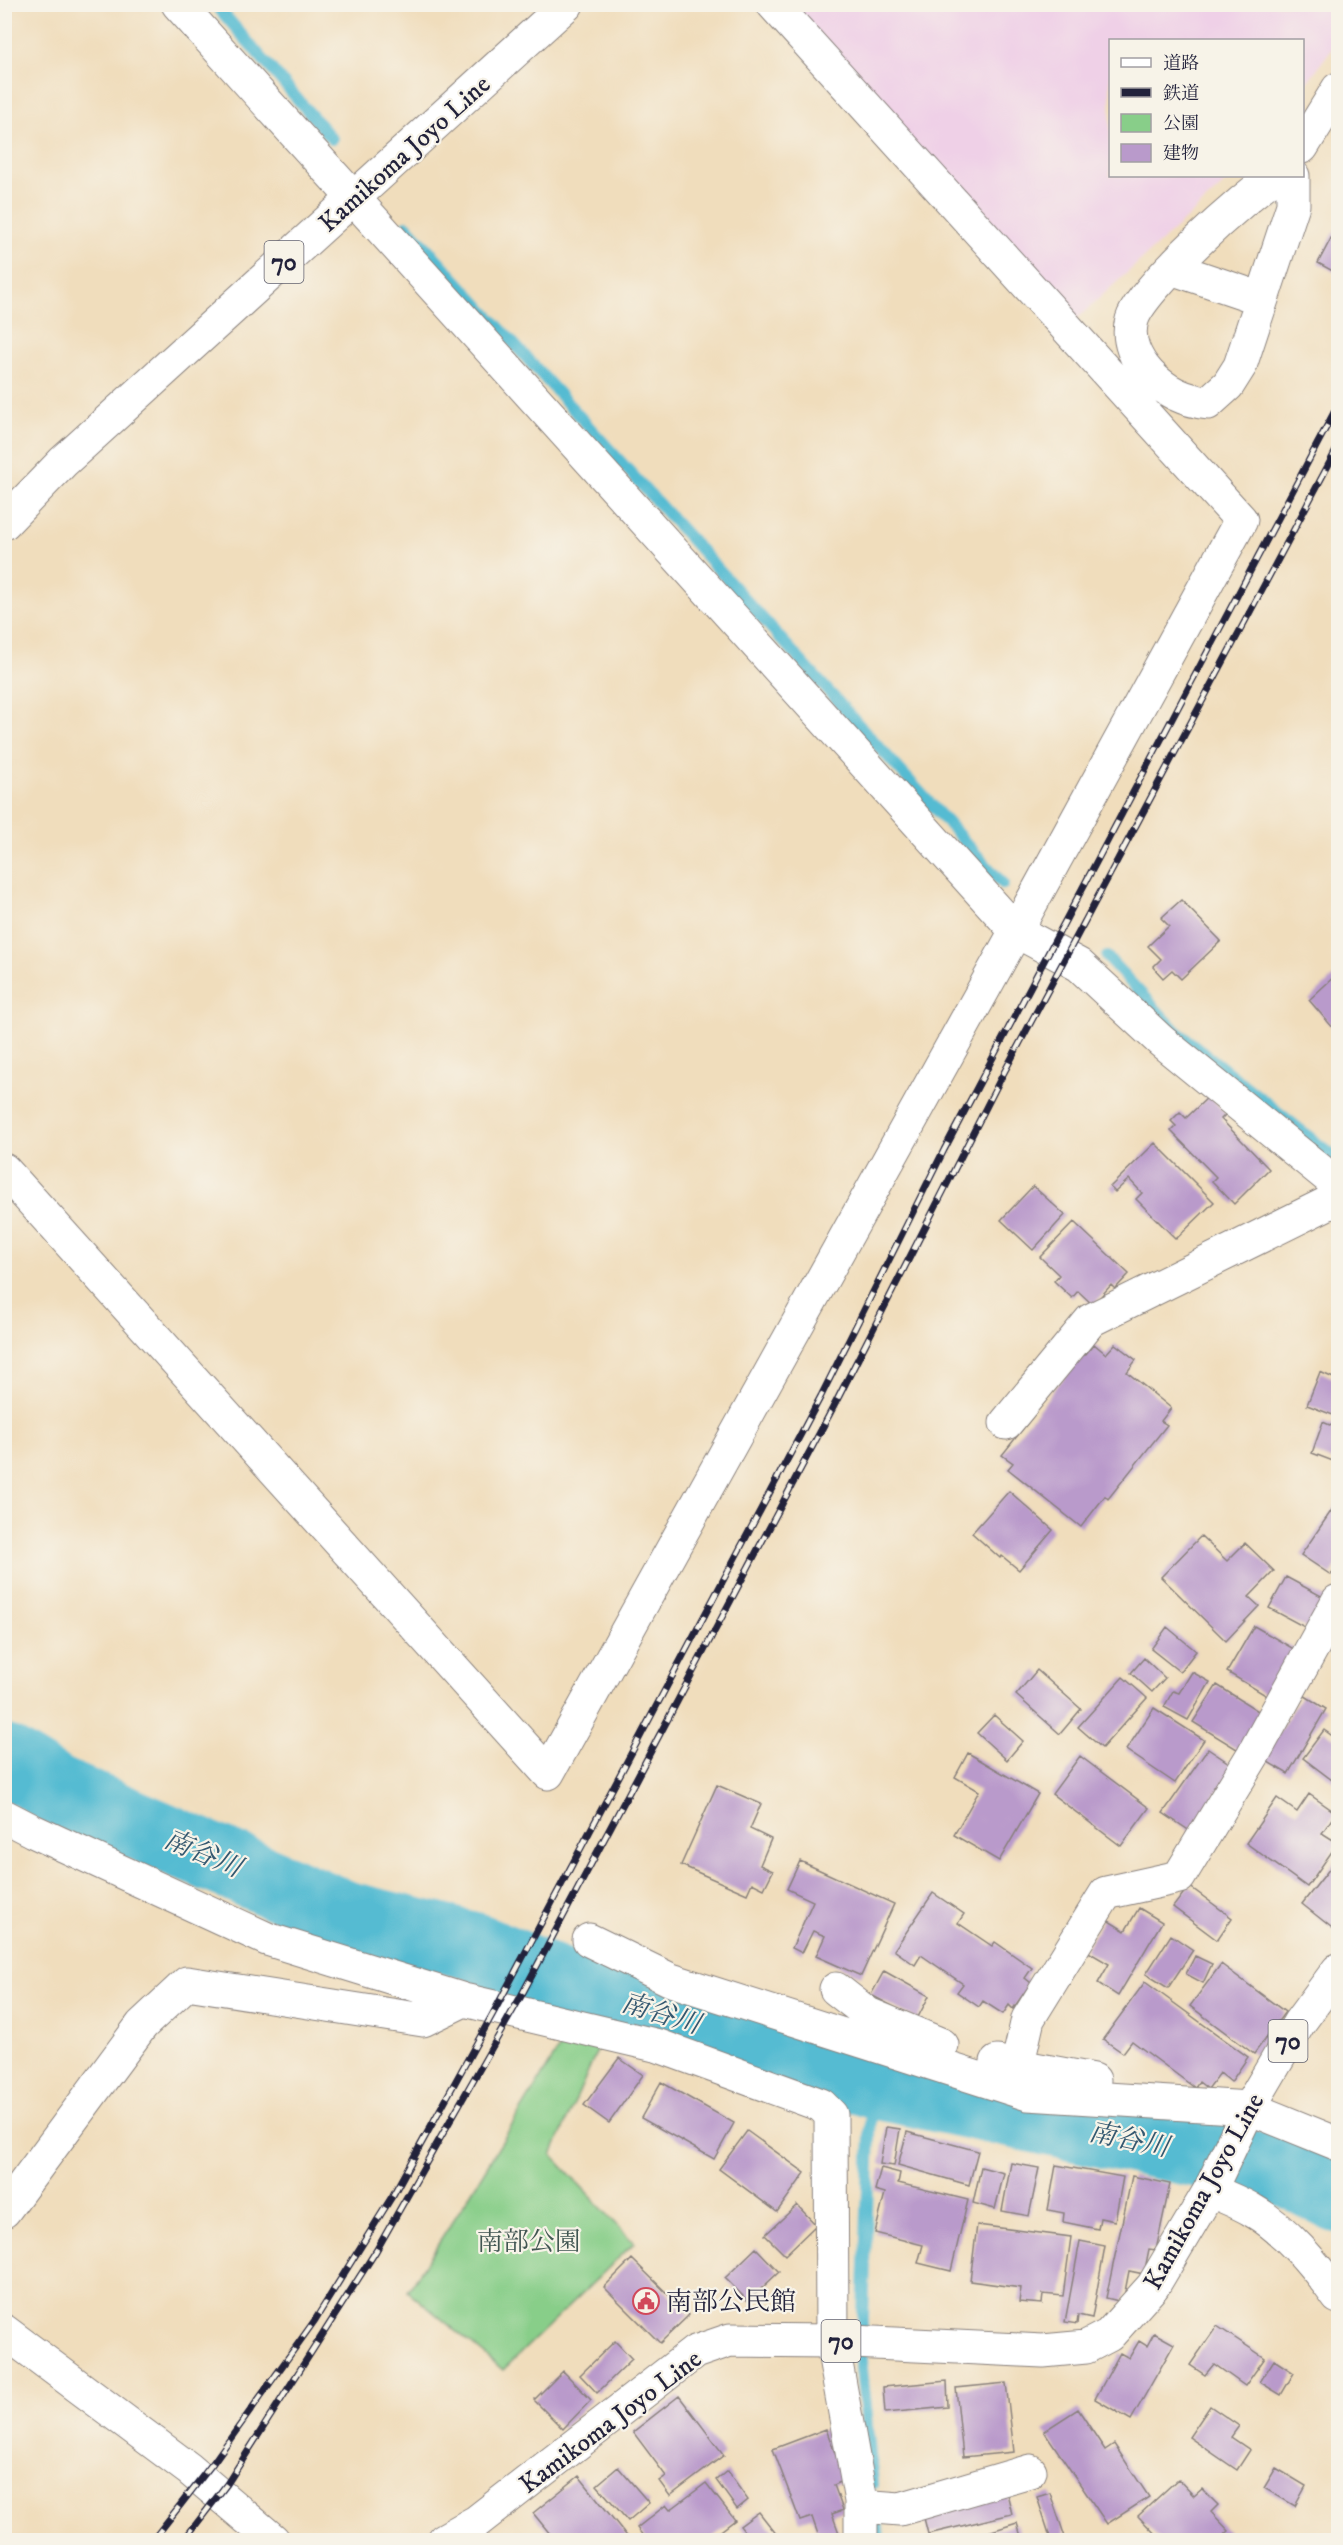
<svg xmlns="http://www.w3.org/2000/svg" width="1343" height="2545" font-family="'IM FELL DW Pica','Noto Serif JP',serif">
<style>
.built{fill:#efd0e7}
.green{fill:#88ce89;stroke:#557862;stroke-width:1.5}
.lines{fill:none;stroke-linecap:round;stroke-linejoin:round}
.stream{stroke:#54bbd2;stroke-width:12}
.river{stroke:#54bbd2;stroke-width:69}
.building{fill:#b99acb}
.minor-casing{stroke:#89807c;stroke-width:35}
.major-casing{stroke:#89807c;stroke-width:35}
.minor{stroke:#fff;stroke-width:33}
.major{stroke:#fff;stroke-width:33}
.rail-casing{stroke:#22223b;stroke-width:7}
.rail{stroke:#f7f3e8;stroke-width:4.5;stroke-dasharray:14;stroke-linecap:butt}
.labels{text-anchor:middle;stroke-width:4.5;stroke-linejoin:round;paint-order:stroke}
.shield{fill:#f7f3e8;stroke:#62616f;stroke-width:1.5}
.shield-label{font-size:24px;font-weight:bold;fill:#22223b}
.street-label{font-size:26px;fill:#22223b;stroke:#f7f3e8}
.park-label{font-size:26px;fill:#415652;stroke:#f7f3e8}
.poi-label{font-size:26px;fill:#22223b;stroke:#f7f3e8;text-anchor:start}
.water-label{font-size:27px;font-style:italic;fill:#345870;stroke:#f7f3e8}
</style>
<rect width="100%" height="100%" fill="#f7f3e8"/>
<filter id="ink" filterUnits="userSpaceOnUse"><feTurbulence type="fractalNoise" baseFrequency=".0167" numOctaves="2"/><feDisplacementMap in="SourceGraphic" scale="12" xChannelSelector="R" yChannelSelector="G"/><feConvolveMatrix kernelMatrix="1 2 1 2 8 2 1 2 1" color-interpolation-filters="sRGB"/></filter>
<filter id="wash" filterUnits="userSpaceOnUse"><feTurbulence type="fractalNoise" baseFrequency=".008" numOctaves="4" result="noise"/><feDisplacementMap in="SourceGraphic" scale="24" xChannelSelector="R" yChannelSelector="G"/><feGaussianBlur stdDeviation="1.35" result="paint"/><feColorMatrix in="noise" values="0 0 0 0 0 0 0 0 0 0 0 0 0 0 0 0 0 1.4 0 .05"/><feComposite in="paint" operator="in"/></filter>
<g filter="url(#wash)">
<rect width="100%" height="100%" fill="#f0ddbc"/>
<path class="built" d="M 781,5 L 1338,5 L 1338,40 L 1303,88 L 1302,40 L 1110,40 L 1110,176 L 1233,176 L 1071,324 Z"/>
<path class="green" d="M 564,2040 L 598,2048 L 552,2155 L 634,2243 L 503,2370 L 408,2291 L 467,2199 Z"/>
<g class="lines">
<path class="stream" d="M 215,4 L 332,139
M 407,226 L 1003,884
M 1107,957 L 1176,1031 L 1338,1160
M 872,2084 L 861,2368 L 873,2483
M 876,2509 L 879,2540"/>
<path class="river" d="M 4,1759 L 57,1791 L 345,1915 L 476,1947 L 557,1981 L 625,2004 L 717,2030 L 872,2084 L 1286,2172 L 1338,2199"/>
</g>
<g id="blocks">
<path class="building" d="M 1338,225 L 1338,274 L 1318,263 Z
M 1181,900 L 1221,941 L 1181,979 L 1172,970 L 1163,978 L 1153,967 L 1161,959 L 1148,946 L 1169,926 L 1161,918 Z
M 1338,973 L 1338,1025 L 1334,1029 L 1309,1000 Z
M 1209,1096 L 1226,1114 L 1221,1119 L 1269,1169 L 1234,1204 L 1212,1181 L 1216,1177 L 1171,1131 L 1176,1126 L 1171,1121 L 1180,1112 L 1186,1118 Z
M 1155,1143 L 1214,1202 L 1176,1239 L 1136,1199 L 1142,1193 L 1129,1179 L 1115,1192 L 1110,1187 Z
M 1033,1186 L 1065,1215 L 1033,1250 L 1001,1220 Z
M 1074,1222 L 1129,1274 L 1115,1289 L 1111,1285 L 1093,1305 L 1078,1291 L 1072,1298 L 1054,1281 L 1059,1275 L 1040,1257 Z
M 1094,1344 L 1106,1354 L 1115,1344 L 1136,1360 L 1127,1372 L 1171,1408 L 1161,1421 L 1167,1425 L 1108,1499 L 1105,1496 L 1081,1527 L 1008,1469 L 1013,1463 L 1002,1455 L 1083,1354 L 1085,1355 Z
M 1320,1372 L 1338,1380 L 1338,1417 L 1307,1405 Z
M 1334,1421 L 1338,1423 L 1338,1463 L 1312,1453 L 1323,1422 L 1332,1426 Z
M 1009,1491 L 1053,1530 L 1019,1570 L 1002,1556 L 1000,1558 L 972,1533 Z
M 1336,1504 L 1338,1506 L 1338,1564 L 1331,1575 L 1301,1555 Z
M 1201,1536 L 1227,1561 L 1245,1543 L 1274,1571 L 1249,1597 L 1259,1606 L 1226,1641 L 1161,1577 Z
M 1286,1577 L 1327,1599 L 1310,1630 L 1269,1608 Z
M 1254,1626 L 1299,1652 L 1272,1699 L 1227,1672 Z
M 1167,1627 L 1196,1651 L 1180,1672 L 1151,1649 Z
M 1144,1658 L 1165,1678 L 1152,1692 L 1131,1673 Z
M 1037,1670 L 1081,1709 L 1060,1734 L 1016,1695 Z
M 1192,1672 L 1210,1682 L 1188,1720 L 1164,1707 L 1173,1691 L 1179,1693 Z
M 1123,1677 L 1147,1698 L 1102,1748 L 1078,1727 Z
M 1217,1685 L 1263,1714 L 1240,1751 L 1193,1722 Z
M 1302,1694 L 1326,1709 L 1288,1774 L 1263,1759 Z
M 1154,1708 L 1204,1740 L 1175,1783 L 1126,1750 Z
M 994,1715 L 1023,1741 L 1007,1760 L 977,1733 Z
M 1324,1730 L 1338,1740 L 1338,1779 L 1336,1783 L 1303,1758 Z
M 1208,1749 L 1235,1767 L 1190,1831 L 1163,1813 Z
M 968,1753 L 1038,1794 L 999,1861 L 954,1835 L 979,1791 L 955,1777 Z
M 1080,1756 L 1149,1808 L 1121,1846 L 1052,1794 Z
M 717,1785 L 761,1804 L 750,1829 L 771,1839 L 760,1865 L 773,1871 L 764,1889 L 752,1883 L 747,1894 L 681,1865 Z
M 1309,1794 L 1336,1813 L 1322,1833 L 1338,1843 L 1307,1887 L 1246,1843 L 1277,1798 L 1297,1812 Z
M 1338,1858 L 1338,1928 L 1336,1931 L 1302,1904 Z
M 800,1861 L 894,1904 L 861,1976 L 816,1956 L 825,1936 L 813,1931 L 802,1953 L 792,1948 L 813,1901 L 787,1889 Z
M 1189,1886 L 1232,1918 L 1217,1940 L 1173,1907 Z
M 933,1893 L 964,1914 L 958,1923 L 992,1946 L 995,1942 L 1032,1968 L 1025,1978 L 1031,1983 L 1013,2009 L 1009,2005 L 1003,2014 L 983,2001 L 979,2007 L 957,1992 L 963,1984 L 921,1955 L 915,1965 L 894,1950 Z
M 1139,1908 L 1162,1922 L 1118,1996 L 1098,1983 L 1109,1964 L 1085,1950 L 1104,1918 L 1125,1931 Z
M 1171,1935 L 1193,1950 L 1168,1988 L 1146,1974 Z
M 1195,1956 L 1212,1964 L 1203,1983 L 1186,1974 Z
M 1221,1964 L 1285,2012 L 1254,2054 L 1190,2006 Z
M 884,1971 L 929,1996 L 917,2019 L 871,1995 Z
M 1145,1982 L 1248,2057 L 1231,2082 L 1220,2073 L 1208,2089 L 1199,2082 L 1195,2088 L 1132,2041 L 1123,2053 L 1103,2039 Z
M 619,2058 L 643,2075 L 609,2123 L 584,2105 Z
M 661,2082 L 734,2123 L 714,2159 L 641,2118 Z
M 886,2127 L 900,2129 L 894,2166 L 880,2164 Z
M 747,2131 L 805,2173 L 777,2212 L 719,2169 Z
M 907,2132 L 978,2151 L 969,2185 L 898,2165 Z
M 1011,2163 L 1039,2168 L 1029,2216 L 1002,2211 Z
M 1056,2165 L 1123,2177 L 1115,2221 L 1100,2218 L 1098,2229 L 1063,2222 L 1064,2213 L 1048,2210 Z
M 981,2167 L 1004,2173 L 995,2209 L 973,2203 Z
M 881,2168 L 900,2173 L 898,2183 L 968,2200 L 951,2271 L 918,2263 L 923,2245 L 875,2233 L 885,2193 L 875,2190 Z
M 1132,2176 L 1170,2184 L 1156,2250 L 1149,2249 L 1144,2274 L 1129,2271 L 1123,2302 L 1106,2298 Z
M 797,2205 L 816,2225 L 785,2255 L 765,2235 Z
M 977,2225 L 1071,2237 L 1063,2296 L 1043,2294 L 1042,2304 L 1019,2302 L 1021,2288 L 970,2281 Z
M 1080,2241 L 1105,2246 L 1092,2318 L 1078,2315 L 1077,2324 L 1065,2322 Z
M 756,2248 L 779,2272 L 748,2301 L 725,2278 Z
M 632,2259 L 689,2315 L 660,2343 L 604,2287 Z
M 1217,2326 L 1265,2358 L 1245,2386 L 1214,2364 L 1205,2375 L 1190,2365 Z
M 1154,2333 L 1174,2344 L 1131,2420 L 1095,2399 L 1120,2353 L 1129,2358 L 1139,2341 L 1147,2346 Z
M 615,2341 L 632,2359 L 597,2393 L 580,2375 Z
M 1274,2360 L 1294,2373 L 1281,2395 L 1260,2382 Z
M 563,2371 L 591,2400 L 563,2429 L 534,2400 Z
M 947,2381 L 948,2407 L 885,2413 L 883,2387 Z
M 1006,2383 L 1014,2452 L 963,2457 L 956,2388 Z
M 679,2396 L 724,2455 L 670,2496 L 659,2481 L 666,2476 L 633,2432 Z
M 1210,2406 L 1239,2426 L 1231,2437 L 1250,2450 L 1237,2470 L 1189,2437 Z
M 1078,2409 L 1105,2450 L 1114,2444 L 1149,2497 L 1107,2524 L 1044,2431 Z
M 826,2429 L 845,2480 L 834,2485 L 843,2510 L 832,2514 L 839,2533 L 820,2540 L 812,2517 L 800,2521 L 773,2449 Z
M 618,2467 L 649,2503 L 628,2521 L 597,2485 Z
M 1276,2468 L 1306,2486 L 1295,2506 L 1264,2488 Z
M 727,2471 L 748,2500 L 737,2509 L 716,2480 Z
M 579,2476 L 630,2540 L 608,2540 L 607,2538 L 604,2540 L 555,2540 L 533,2513 Z
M 1178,2479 L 1194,2496 L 1202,2489 L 1218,2505 L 1211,2512 L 1229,2531 L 1219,2540 L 1161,2540 L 1138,2516 Z
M 706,2483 L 735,2520 L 709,2540 L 646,2540 L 637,2528 L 666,2505 L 670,2510 Z
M 1007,2493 L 1012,2514 L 928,2534 L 923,2514 Z
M 1050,2493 L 1065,2537 L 1055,2540 L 1051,2540 L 1037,2497 Z
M 759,2512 L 781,2540 L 751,2540 L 740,2526 Z
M 1017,2523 L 1022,2540 L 963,2540 Z"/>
</g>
</g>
<g filter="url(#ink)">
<use href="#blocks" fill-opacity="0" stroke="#89807c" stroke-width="1.5"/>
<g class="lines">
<defs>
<path id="minor" d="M 178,4 L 1016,931 L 1079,965 L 1161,1041 L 1338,1185
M 1302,147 L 1338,89
M 1275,176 C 1245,196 1141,288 1132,320 C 1126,340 1136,360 1149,374 C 1166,392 1184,400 1208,403 L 1228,385 L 1240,366 L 1293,205 L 1293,176
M 1171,268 L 1262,299
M 4,1170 L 548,1773 L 1016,931 L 1241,520 L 773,4
M 1006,1423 L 1091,1320 L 1338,1198
M 4,1816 L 33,1831 L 267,1939 L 464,2000 L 659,2046 L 821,2105 L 831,2115 L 832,2341 L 861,2501 L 861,2540
M 589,1940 L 671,1980 L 1028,2094 L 1249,2108 L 1338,2144
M 836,1989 L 868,2014 L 942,2045
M 997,2062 L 1094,2080
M 1017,2067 L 1028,2019 L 1106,1893 L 1179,1877 L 1253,1755 L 1338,1601
M 1210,2190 C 1224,2197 1239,2202 1252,2210 C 1287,2230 1315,2265 1338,2297
M 4,2211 L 142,2025 L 187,1983 L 423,2020 L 464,2000
M 4,2331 L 189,2469 L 273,2540
M 861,2506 L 900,2509 L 1030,2471"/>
<path id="major" d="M 4,523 L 63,462 L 567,4
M 444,2540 L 476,2522 L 695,2352 L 730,2340 L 832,2341 L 1043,2351 L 1086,2347 L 1109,2335 L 1153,2286 L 1210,2190 L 1249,2108 L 1299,2023 L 1338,1970"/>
</defs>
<use href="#minor" class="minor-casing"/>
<use href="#major" class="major-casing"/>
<use href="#minor" class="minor"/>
<use href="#major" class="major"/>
<defs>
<path id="rail" d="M 153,2540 L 213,2463 L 315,2320 L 393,2195 L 496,2008 L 821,1396 L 944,1150 L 1338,405
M 184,2540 L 227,2484 L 376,2251 L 520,1998 L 836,1402 L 1000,1080 L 1338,447"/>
</defs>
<use href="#rail" class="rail-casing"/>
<use href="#rail" class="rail"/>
</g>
</g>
<defs>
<symbol id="civic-ring" viewBox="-11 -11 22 22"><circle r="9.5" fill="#f7f3e8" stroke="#d1495b" stroke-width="1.5"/><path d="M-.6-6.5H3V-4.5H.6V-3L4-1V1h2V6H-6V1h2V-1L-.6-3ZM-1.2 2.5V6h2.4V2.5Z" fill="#d1495b"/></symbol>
</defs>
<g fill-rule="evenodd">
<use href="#civic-ring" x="631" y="2286" width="30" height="30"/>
</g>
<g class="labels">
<g class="shield">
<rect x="264.5" y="241" width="39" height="42" rx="4.5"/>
<rect x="1268.5" y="2020" width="39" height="42" rx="4.5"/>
<rect x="821.5" y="2320" width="39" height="42" rx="4.5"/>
</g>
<g class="shield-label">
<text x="284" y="270">70</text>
<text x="1288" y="2049">70</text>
<text x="841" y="2349">70</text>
</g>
<g class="street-label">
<text transform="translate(404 153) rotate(-42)" y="9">Kamikoma Joyo Line</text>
<text transform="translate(1203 2191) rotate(-61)" y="9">Kamikoma Joyo Line</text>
<text transform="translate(610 2421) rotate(-37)" y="9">Kamikoma Joyo Line</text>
</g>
<g class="park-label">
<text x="529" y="2250">南部公園</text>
</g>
<g class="poi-label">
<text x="666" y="2310">南部公民館</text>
</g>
<g class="water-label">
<text transform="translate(203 1853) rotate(23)" y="9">南谷川</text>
<text transform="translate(661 2013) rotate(17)" y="9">南谷川</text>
<text transform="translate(1129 2139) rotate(12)" y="9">南谷川</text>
</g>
</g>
<rect width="1343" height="2545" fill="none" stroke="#f7f3e8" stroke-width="24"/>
<rect x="1109" y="39" width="195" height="138" fill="#f7f3e8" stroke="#a29fa3" stroke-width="1.5"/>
<rect x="1121" y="58" width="30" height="9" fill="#ffffff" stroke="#a29fa3" stroke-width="1.5"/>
<text x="1163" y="69" font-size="18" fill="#22223b">道路</text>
<rect x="1121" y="88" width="30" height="9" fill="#22223b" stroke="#a29fa3" stroke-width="1.5"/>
<text x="1163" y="99" font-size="18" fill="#22223b">鉄道</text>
<rect x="1121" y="114" width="30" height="18" fill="#88ce89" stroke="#a29fa3" stroke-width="1.5"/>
<text x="1163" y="129" font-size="18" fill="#22223b">公園</text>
<rect x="1121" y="144" width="30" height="18" fill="#b99acb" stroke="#a29fa3" stroke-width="1.5"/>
<text x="1163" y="159" font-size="18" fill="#22223b">建物</text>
</svg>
